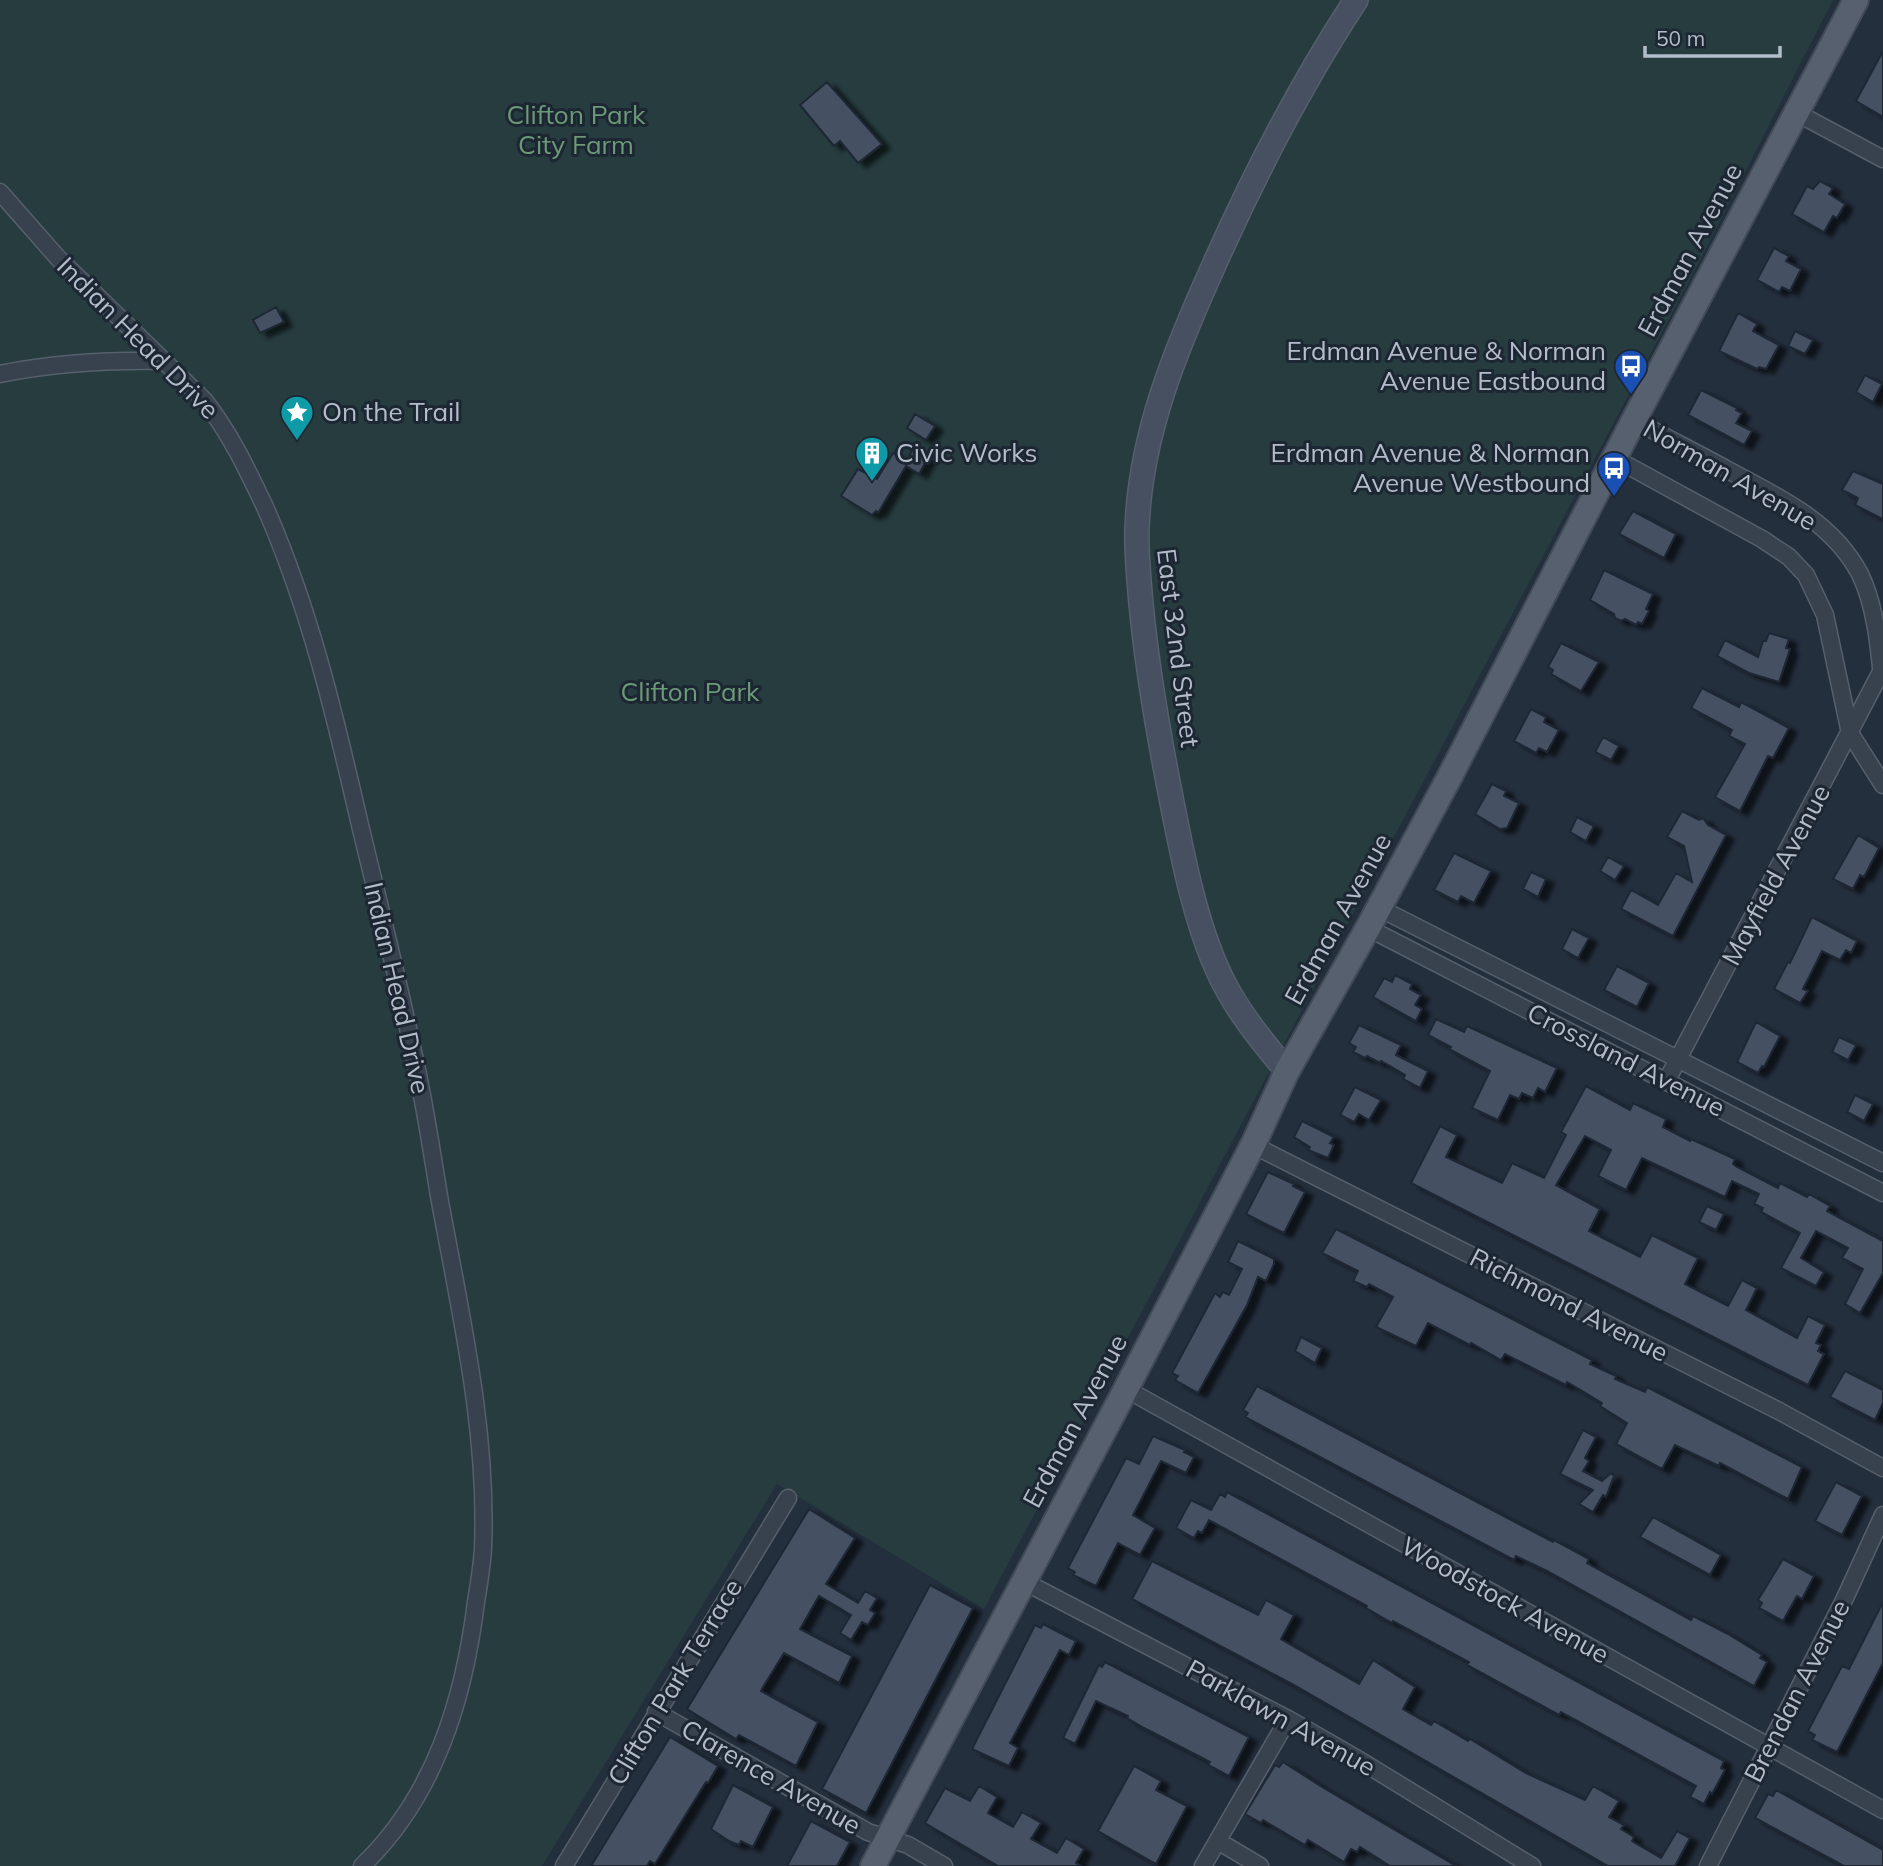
<svg xmlns="http://www.w3.org/2000/svg" width="1883" height="1866" font-family="Mulish,sans-serif">
<style>
.green{fill:#263c3f}
.building{fill:#455162;stroke:#1f2835;stroke-width:2;filter:url(#shadow)}
.lines{fill:none;stroke-linecap:round;stroke-linejoin:round}
.street-casing{stroke:#565f6c;stroke-width:19}
.secondary-casing{stroke:#565f6c;stroke-width:26}
.primary-casing{stroke:#414a57;stroke-width:28}
.street{stroke:#38414e;stroke-width:16}
.secondary{stroke:#465061;stroke-width:23}
.primary{stroke:#56606e;stroke-width:24}
.labels{text-anchor:middle;stroke-width:6;stroke-linejoin:round;paint-order:stroke}
.park-label{font-size:26px;fill:#6b9a76;stroke:#1d2633}
.street-label{font-size:26px;fill:#b4bcc9;stroke:#1d2633}
.poi-label{font-size:26px;fill:#b4bcc9;stroke:#1d2633;text-anchor:end}
</style>
<defs>
<filter id="shadow"><feDropShadow dx="8" dy="4.5" stdDeviation="2" flood-color="#0009"/></filter>
</defs>
<rect width="100%" height="100%" fill="#242f3e"/>
<path class="green" d="M 0,0 L 1833,0 L 1695,270 L 984,1609 L 777,1484 L 542,1866 L 0,1866 Z"/>
<path class="building" d="M 1883,51 L 1883,117 L 1856,101 Z
M 827,82 L 882,144 L 858,163 L 840,141 L 834,146 L 800,105 Z
M 1820,181 L 1833,188 L 1829,194 L 1845,204 L 1837,218 L 1833,216 L 1824,232 L 1792,214 L 1807,186 L 1813,189 Z
M 1774,248 L 1789,256 L 1786,261 L 1801,269 L 1790,291 L 1782,287 L 1779,292 L 1757,280 Z
M 276,307 L 284,322 L 260,333 L 253,320 Z
M 1738,313 L 1757,324 L 1753,331 L 1779,345 L 1766,369 L 1759,367 L 1757,369 L 1719,351 Z
M 1795,331 L 1813,340 L 1805,354 L 1788,346 Z
M 1865,375 L 1882,384 L 1873,402 L 1856,392 Z
M 1701,390 L 1737,408 L 1736,410 L 1742,413 L 1736,423 L 1752,431 L 1744,445 L 1688,415 Z
M 915,414 L 935,426 L 926,440 L 907,428 Z
M 913,449 L 928,458 L 919,474 L 906,466 L 878,513 L 876,511 L 872,515 L 841,496 L 858,469 L 877,479 L 893,453 L 907,460 Z
M 1853,471 L 1883,484 L 1883,519 L 1855,505 L 1858,498 L 1842,490 Z
M 1633,511 L 1676,534 L 1664,558 L 1619,534 Z
M 1604,570 L 1653,594 L 1646,609 L 1649,611 L 1642,624 L 1638,622 L 1636,625 L 1625,619 L 1621,621 L 1615,618 L 1614,614 L 1590,600 Z
M 1769,633 L 1789,639 L 1786,648 L 1790,649 L 1779,682 L 1749,673 L 1717,656 L 1725,640 L 1758,657 L 1763,641 L 1766,641 Z
M 1561,643 L 1599,662 L 1581,691 L 1551,674 L 1553,670 L 1548,667 Z
M 1702,688 L 1739,707 L 1741,702 L 1789,728 L 1773,758 L 1768,756 L 1740,811 L 1715,797 L 1745,744 L 1729,736 L 1732,730 L 1691,708 Z
M 1531,709 L 1546,717 L 1544,722 L 1559,730 L 1547,752 L 1539,748 L 1536,753 L 1514,741 Z
M 1603,737 L 1619,746 L 1611,760 L 1595,752 Z
M 1492,784 L 1506,791 L 1504,796 L 1519,803 L 1507,828 L 1500,829 L 1475,814 Z
M 1682,811 L 1699,820 L 1703,818 L 1708,825 L 1726,835 L 1673,936 L 1621,909 L 1631,890 L 1658,905 L 1676,873 L 1692,882 L 1684,846 L 1667,837 Z
M 1577,817 L 1594,826 L 1586,841 L 1570,832 Z
M 1858,835 L 1879,848 L 1864,877 L 1860,875 L 1853,889 L 1833,879 Z
M 1454,853 L 1491,871 L 1474,903 L 1461,896 L 1458,902 L 1434,890 Z
M 1608,857 L 1624,866 L 1615,880 L 1600,871 Z
M 1531,872 L 1546,879 L 1538,897 L 1523,889 Z
M 1812,917 L 1857,941 L 1851,953 L 1846,950 L 1840,960 L 1822,951 L 1803,989 L 1808,991 L 1800,1003 L 1774,989 L 1788,962 L 1790,963 Z
M 1572,929 L 1589,938 L 1578,958 L 1562,949 Z
M 1617,966 L 1649,983 L 1637,1007 L 1604,990 Z
M 1395,975 L 1412,984 L 1410,989 L 1421,995 L 1415,1005 L 1422,1009 L 1416,1021 L 1373,997 L 1384,978 L 1392,982 Z
M 1436,1019 L 1464,1032 L 1467,1026 L 1557,1068 L 1545,1092 L 1538,1088 L 1533,1098 L 1522,1093 L 1519,1099 L 1510,1095 L 1498,1120 L 1472,1108 L 1490,1071 L 1449,1049 L 1451,1047 L 1428,1035 Z
M 1756,1022 L 1780,1036 L 1764,1067 L 1762,1066 L 1758,1073 L 1737,1062 Z
M 1359,1025 L 1401,1045 L 1396,1055 L 1428,1071 L 1420,1088 L 1403,1079 L 1405,1075 L 1381,1061 L 1380,1063 L 1367,1056 L 1365,1058 L 1353,1052 L 1356,1047 L 1349,1043 Z
M 1839,1037 L 1856,1045 L 1848,1060 L 1832,1052 Z
M 1586,1086 L 1630,1110 L 1633,1103 L 1666,1119 L 1663,1127 L 1690,1141 L 1691,1139 L 1735,1159 L 1733,1164 L 1737,1167 L 1778,1188 L 1780,1183 L 1807,1197 L 1809,1194 L 1830,1206 L 1827,1211 L 1883,1241 L 1883,1273 L 1860,1313 L 1845,1304 L 1863,1269 L 1842,1258 L 1848,1248 L 1816,1231 L 1801,1258 L 1824,1272 L 1816,1286 L 1781,1268 L 1800,1233 L 1761,1212 L 1763,1208 L 1754,1204 L 1759,1194 L 1732,1181 L 1725,1197 L 1642,1158 L 1626,1190 L 1598,1176 L 1611,1150 L 1585,1136 L 1556,1185 L 1600,1209 L 1589,1231 L 1640,1257 L 1652,1235 L 1698,1258 L 1685,1284 L 1728,1306 L 1742,1280 L 1757,1288 L 1746,1310 L 1797,1338 L 1808,1316 L 1825,1325 L 1816,1343 L 1821,1345 L 1818,1351 L 1824,1354 L 1808,1385 L 1411,1183 L 1440,1126 L 1457,1135 L 1446,1157 L 1502,1183 L 1512,1163 L 1544,1178 L 1566,1135 L 1561,1132 Z
M 1355,1087 L 1381,1100 L 1369,1120 L 1359,1114 L 1354,1122 L 1340,1115 Z
M 1855,1095 L 1873,1104 L 1864,1121 L 1847,1112 Z
M 1302,1121 L 1334,1137 L 1330,1143 L 1334,1145 L 1328,1158 L 1308,1150 L 1310,1147 L 1294,1137 Z
M 1268,1172 L 1294,1184 L 1293,1186 L 1305,1192 L 1284,1233 L 1246,1214 Z
M 1707,1206 L 1724,1214 L 1716,1230 L 1699,1222 Z
M 1336,1229 L 1592,1360 L 1590,1364 L 1616,1376 L 1615,1379 L 1645,1392 L 1647,1387 L 1802,1467 L 1788,1499 L 1720,1463 L 1719,1466 L 1675,1445 L 1662,1469 L 1616,1444 L 1627,1423 L 1600,1406 L 1602,1403 L 1567,1382 L 1566,1385 L 1505,1354 L 1501,1360 L 1471,1343 L 1470,1345 L 1428,1323 L 1416,1346 L 1376,1327 L 1393,1297 L 1369,1284 L 1367,1287 L 1353,1281 L 1358,1271 L 1322,1253 Z
M 1238,1241 L 1274,1259 L 1274,1264 L 1266,1281 L 1258,1277 L 1247,1305 L 1198,1393 L 1175,1380 L 1178,1376 L 1172,1373 L 1215,1293 L 1220,1297 L 1223,1292 L 1229,1295 L 1242,1269 L 1228,1262 Z
M 1301,1337 L 1322,1348 L 1315,1363 L 1295,1351 Z
M 1845,1371 L 1883,1390 L 1883,1403 L 1875,1420 L 1830,1397 Z
M 1257,1386 L 1553,1542 L 1554,1540 L 1569,1548 L 1589,1559 L 1587,1563 L 1691,1620 L 1693,1616 L 1728,1634 L 1762,1655 L 1760,1658 L 1767,1662 L 1754,1686 L 1547,1571 L 1516,1556 L 1514,1560 L 1245,1417 L 1248,1413 L 1243,1410 Z
M 1583,1430 L 1596,1437 L 1585,1458 L 1589,1461 L 1583,1471 L 1602,1481 L 1611,1473 L 1614,1476 L 1606,1497 L 1603,1495 L 1593,1512 L 1579,1504 L 1593,1490 L 1560,1474 Z
M 1153,1436 L 1185,1450 L 1184,1452 L 1194,1457 L 1186,1473 L 1161,1461 L 1133,1515 L 1155,1528 L 1140,1555 L 1118,1543 L 1096,1586 L 1073,1575 L 1075,1572 L 1068,1568 L 1126,1458 L 1139,1464 Z
M 1836,1482 L 1862,1496 L 1842,1535 L 1815,1521 Z
M 1227,1492 L 1724,1761 L 1721,1768 L 1725,1770 L 1712,1794 L 1710,1792 L 1704,1804 L 1690,1797 L 1696,1786 L 1561,1712 L 1559,1715 L 1537,1703 L 1467,1665 L 1469,1662 L 1393,1621 L 1392,1623 L 1366,1608 L 1367,1606 L 1209,1520 L 1202,1533 L 1198,1531 L 1194,1538 L 1176,1528 L 1191,1500 L 1211,1510 L 1220,1494 L 1225,1497 Z
M 809,1509 L 855,1538 L 826,1584 L 858,1603 L 865,1591 L 877,1598 L 870,1610 L 875,1613 L 868,1625 L 862,1622 L 851,1640 L 840,1633 L 851,1615 L 819,1596 L 800,1629 L 852,1656 L 839,1683 L 784,1653 L 763,1687 L 761,1691 L 818,1722 L 796,1766 L 739,1735 L 736,1739 L 687,1709 Z
M 1653,1517 L 1721,1555 L 1710,1575 L 1640,1537 Z
M 1783,1559 L 1814,1576 L 1802,1599 L 1797,1596 L 1783,1621 L 1759,1608 L 1762,1603 L 1758,1600 Z
M 1152,1561 L 1258,1615 L 1266,1600 L 1294,1615 L 1281,1639 L 1359,1684 L 1373,1660 L 1415,1687 L 1403,1709 L 1431,1725 L 1434,1721 L 1468,1741 L 1470,1739 L 1526,1773 L 1585,1800 L 1593,1786 L 1619,1801 L 1609,1817 L 1624,1825 L 1621,1829 L 1634,1837 L 1632,1841 L 1661,1858 L 1677,1831 L 1690,1838 L 1675,1866 L 1608,1866 L 1292,1684 L 1132,1599 Z
M 930,1585 L 973,1608 L 866,1813 L 822,1789 Z
M 1883,1602 L 1883,1663 L 1837,1752 L 1812,1740 L 1815,1735 L 1808,1731 L 1842,1666 L 1849,1669 Z
M 1043,1624 L 1076,1641 L 1069,1655 L 1060,1650 L 1010,1743 L 1018,1748 L 1009,1766 L 972,1749 L 1035,1625 L 1041,1628 Z
M 1105,1662 L 1249,1737 L 1229,1776 L 1208,1765 L 1210,1762 L 1144,1728 L 1127,1718 L 1128,1716 L 1096,1701 L 1075,1744 L 1063,1738 L 1099,1665 L 1102,1667 Z
M 670,1737 L 718,1766 L 708,1783 L 706,1782 L 655,1864 L 650,1861 L 647,1866 L 591,1866 Z
M 1283,1762 L 1322,1787 L 1456,1866 L 1390,1866 L 1360,1847 L 1357,1852 L 1351,1849 L 1344,1862 L 1308,1840 L 1305,1845 L 1263,1820 L 1261,1823 L 1245,1814 L 1275,1765 L 1279,1767 Z
M 1134,1766 L 1161,1781 L 1156,1790 L 1187,1806 L 1156,1864 L 1098,1831 Z
M 733,1785 L 773,1807 L 753,1847 L 741,1841 L 739,1845 L 729,1841 L 711,1829 Z
M 979,1786 L 997,1797 L 988,1813 L 1013,1827 L 1022,1812 L 1041,1823 L 1031,1839 L 1057,1853 L 1066,1838 L 1084,1849 L 1076,1863 L 1081,1866 L 998,1866 L 925,1823 L 945,1788 L 970,1801 Z
M 1776,1790 L 1883,1850 L 1883,1866 L 1844,1866 L 1755,1818 L 1768,1794 L 1773,1796 Z
M 811,1821 L 850,1842 L 837,1866 L 787,1866 Z"/>
<g class="lines">
<defs>
<path id="street" d="M 1797,113 L 1883,159
M 0,192 L 58,258 L 204,400 C 230,433 247,469 265,507 C 310,609 335,716 360,825 C 378,900 397,975 413,1051 C 424,1099 431,1147 439,1196 C 460,1312 488,1430 483,1548 C 482,1566 479,1584 476,1602 C 464,1699 435,1796 362,1866
M 0,374 C 55,363 108,360 164,361
M 1634,420 C 1665,437 1697,453 1728,470 C 1778,497 1832,521 1860,574 C 1875,605 1879,645 1882,678
M 1614,458 L 1762,539 L 1789,557 L 1806,575 L 1825,615 L 1850,733 L 1883,785
M 1379,908 L 1883,1163
M 1368,928 L 1883,1193
M 1666,1082 L 1883,668
M 1253,1145 L 1779,1411 L 1883,1468
M 1126,1389 L 1883,1810
M 1023,1581 L 1288,1719 L 1361,1761 L 1532,1866
M 656,1712 L 868,1832 L 908,1845 L 944,1866
M 1218,1841 L 1260,1866
M 564,1866 L 788,1498
M 1203,1866 L 1288,1719
M 1708,1866 L 1845,1598 L 1883,1515"/>
<path id="secondary" d="M 1287,1071 C 1265,1045 1242,1017 1226,987 C 1196,932 1181,849 1169,787 C 1157,726 1147,666 1141,604 C 1139,579 1136,554 1137,529 C 1140,435 1176,349 1214,265 C 1255,173 1301,84 1356,0"/>
<path id="primary" d="M 873,1866 L 1126,1389 L 1253,1145 L 1287,1071 L 1368,928 L 1448,780 L 1634,420 L 1856,0"/>
</defs>
<use href="#street" class="street-casing"/>
<use href="#secondary" class="secondary-casing"/>
<use href="#primary" class="primary-casing"/>
<use href="#street" class="street"/>
<use href="#secondary" class="secondary"/>
<use href="#primary" class="primary"/>
</g>
<defs>
<symbol id="bus-pin" viewBox="-11 -11 22 30"><path d="M0 17L-7.5 6A9.5 9.5 0 1 1 7.5 6Z" fill="#1a4fb4" stroke="#1d2633"/><path d="M-5-6H5V4H4V6H2V4H-2V6H-4V4H-5ZM-3.5-4V0h7V-4ZM-3.5 1.2v1.5H-2V1.2ZM2 1.2v1.5H3.5V1.2Z" fill="#fff"/></symbol>
<symbol id="sight-pin" viewBox="-11 -11 22 30"><path d="M0 17L-7.5 6A9.5 9.5 0 1 1 7.5 6Z" fill="#0f9aa8" stroke="#1d2633"/><path d="M0-6L1.8-2.2L6-1.7L2.9 1.2L3.7 5.4L0 3.3L-3.7 5.4L-2.9 1.2L-6-1.7L-1.8-2.2Z" fill="#fff"/></symbol>
<symbol id="building-pin" viewBox="-11 -11 22 30"><path d="M0 17L-7.5 6A9.5 9.5 0 1 1 7.5 6Z" fill="#0f9aa8" stroke="#1d2633"/><path d="M-4-6H4V6H1V3H-1V6H-4ZM-2.5-4.3h1.7v1.8h-1.7ZM.8-4.3h1.7v1.8H.8ZM-2.5-1h1.7V.8h-1.7ZM.8-1h1.7V.8H.8Z" fill="#fff"/></symbol>
</defs>
<g fill-rule="evenodd">
<use href="#bus-pin" x="1612" y="347" width="38" height="52"/>
<use href="#sight-pin" x="278" y="393" width="38" height="52"/>
<use href="#building-pin" x="853" y="434" width="38" height="52"/>
<use href="#bus-pin" x="1595" y="449" width="38" height="52"/>
</g>
<g class="labels">
<g class="park-label">
<text x="576" y="124">Clifton Park<tspan x="576" dy="30">City Farm</tspan></text>
<text x="690" y="701">Clifton Park</text>
</g>
<g class="street-label">
<text transform="translate(1690 250) rotate(-62)" y="9">Erdman Avenue</text>
<text transform="translate(138 338) rotate(45)" y="9">Indian Head Drive</text>
<text transform="translate(1730 475) rotate(30)" y="9">Norman Avenue</text>
<text transform="translate(1178 648) rotate(83)" y="9">East 32nd Street</text>
<text transform="translate(1776 875) rotate(-62)" y="9">Mayfield Avenue</text>
<text transform="translate(1338 919) rotate(-61)" y="9">Erdman Avenue</text>
<text transform="translate(397 988) rotate(77)" y="9">Indian Head Drive</text>
<text transform="translate(1626 1060) rotate(27)" y="9">Crossland Avenue</text>
<text transform="translate(1569 1305) rotate(27)" y="9">Richmond Avenue</text>
<text transform="translate(1075 1421) rotate(-62)" y="9">Erdman Avenue</text>
<text transform="translate(1505 1600) rotate(29)" y="9">Woodstock Avenue</text>
<text transform="translate(675 1682) rotate(-59)" y="9">Clifton Park Terrace</text>
<text transform="translate(1797 1691) rotate(-63)" y="9">Brendan Avenue</text>
<text transform="translate(1281 1718) rotate(29)" y="9">Parklawn Avenue</text>
<text transform="translate(771 1777) rotate(30)" y="9">Clarence Avenue</text>
</g>
<g class="poi-label">
<text x="1606" y="360">Erdman Avenue &amp; Norman<tspan x="1606" dy="30">Avenue Eastbound</tspan></text>
<text x="322" y="421" text-anchor="start">On the Trail</text>
<text x="896" y="462" text-anchor="start">Civic Works</text>
<text x="1590" y="462">Erdman Avenue &amp; Norman<tspan x="1590" dy="30">Avenue Westbound</tspan></text>
</g>
</g>
<path d="M1645 46v10h135v-10" fill="none" stroke="#b4bcc9" stroke-width="3.5"/>
<text x="1656" y="46" font-size="21" fill="#b4bcc9" stroke="#1d2633" stroke-width="5" paint-order="stroke">50 m</text>
</svg>
